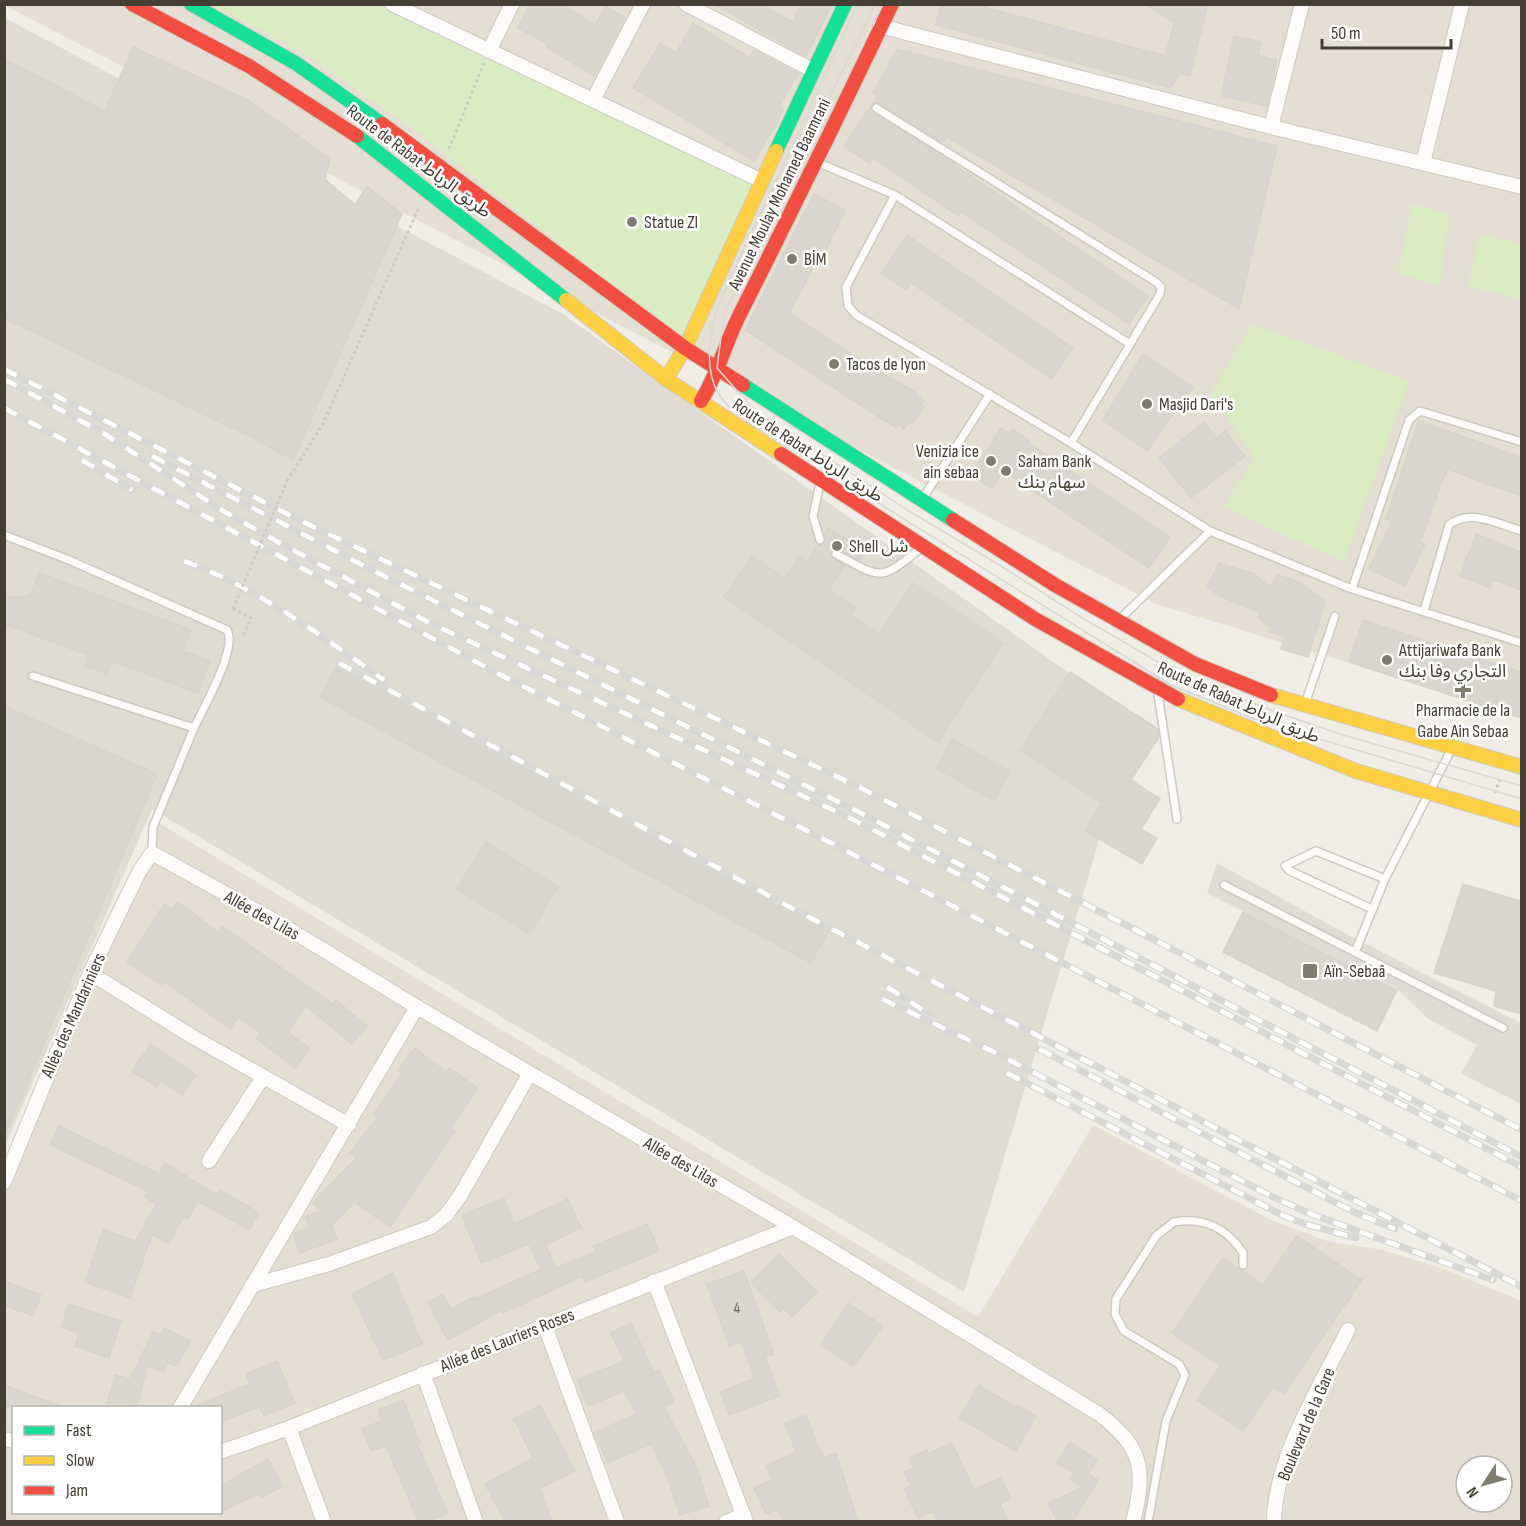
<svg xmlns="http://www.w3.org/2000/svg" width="1526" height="1526" font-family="'Sofia Sans Condensed','Noto Sans Arabic',sans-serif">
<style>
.residential{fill:#e5dfd3;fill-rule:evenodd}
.industrial{fill:#e0dcd4}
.green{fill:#dbecc4}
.parking{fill:#dfdcd6}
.building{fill:#d9d6cf;stroke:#d8d4cc;stroke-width:1.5}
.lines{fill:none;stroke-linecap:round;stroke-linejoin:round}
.lane-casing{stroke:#ccc9c2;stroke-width:10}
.street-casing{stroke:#ccc9c2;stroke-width:16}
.fast-casing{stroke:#cfcbbd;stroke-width:16}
.slow-casing{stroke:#cfcbbd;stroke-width:16}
.jam-casing{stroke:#cfcbbd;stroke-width:16}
.path{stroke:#cecbc6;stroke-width:3;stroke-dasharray:3 3;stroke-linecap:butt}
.lane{stroke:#fdfcfb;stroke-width:7}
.street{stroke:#fdfcfb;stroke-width:14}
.fast{stroke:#16e098;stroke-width:14}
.slow{stroke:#ffcf43;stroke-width:14}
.jam{stroke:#f24e42;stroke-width:14}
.tram{stroke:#d8d8d7;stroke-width:1.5}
.rail-casing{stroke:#d8d8d7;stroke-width:7}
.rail{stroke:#fff;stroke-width:4.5;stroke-dasharray:14;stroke-linecap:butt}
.path-bridge{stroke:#cecbc6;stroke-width:3;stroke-dasharray:3 3;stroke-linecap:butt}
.poi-dot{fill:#817c72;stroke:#fff;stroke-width:2}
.labels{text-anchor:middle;stroke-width:5;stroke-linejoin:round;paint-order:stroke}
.number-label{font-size:15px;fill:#6b665b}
.street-label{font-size:18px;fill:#453f33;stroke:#fff}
.poi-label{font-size:18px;fill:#453f33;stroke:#fff;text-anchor:start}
</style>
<rect width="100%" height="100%" fill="#f0ede6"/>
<path class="residential" d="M 4,5 L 1521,5 L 1521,715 L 1156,604 Z
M 159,823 L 978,1317 L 1093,1125 L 1269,1219 L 1330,1242 L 1383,1250 L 1444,1269 L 1521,1301 L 1521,1521 L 5,1522 L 5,1169 ZM 14,1408 L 220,1408 L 220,1512 L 14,1512 ZM 1466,1466 L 1502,1466 L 1502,1502 L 1466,1502 Z"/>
<path class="industrial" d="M 5,18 L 561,313 L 1135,720 L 964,1292 L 152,809 L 5,1146 Z"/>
<path class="green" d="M 212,5 L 403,5 L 761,183 L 682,340 L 415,130 L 303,53 Z
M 1412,204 L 1449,214 L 1440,286 L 1398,274 Z
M 1481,234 L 1521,244 L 1521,299 L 1468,286 Z
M 1252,324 L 1409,381 L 1344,562 L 1223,507 L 1255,458 L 1210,395 Z"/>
<path class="parking" d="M 1217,863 L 1354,938 L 1521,1023 L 1521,1104 L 1461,1073 L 1477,1045 L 1428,1019 L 1396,988 L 1207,893 Z"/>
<path class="building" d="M 530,4 L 562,4 L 595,25 L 606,6 L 626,18 L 594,76 L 546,47 L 548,44 L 518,28 Z
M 714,4 L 760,4 L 792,22 L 802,4 L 832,4 L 806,57 Z
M 941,4 L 973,4 L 1165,56 L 1174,23 L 1146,4 L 1208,4 L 1190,76 L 1180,73 L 1170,88 L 936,25 Z
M 693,23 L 750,58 L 754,50 L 798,73 L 779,107 L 783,109 L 777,122 L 754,161 L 633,88 L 660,43 L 676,53 Z
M 1234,36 L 1261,42 L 1258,55 L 1277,60 L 1267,106 L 1221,96 Z
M 133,47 L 250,101 L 330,159 L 325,179 L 355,205 L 367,186 L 402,214 L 293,460 L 257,440 L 4,318 L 4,59 L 105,111 Z
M 897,49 L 1277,146 L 1239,309 L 947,137 L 943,143 L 879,103 L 872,104 L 878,96 L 873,93 Z
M 871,106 L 873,113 L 937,153 L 1148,296 L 1129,324 L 961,212 L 958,216 L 873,158 L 870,164 L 844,146 Z
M 814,194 L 845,210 L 824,253 L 822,251 L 789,313 L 869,366 L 914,391 L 923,401 L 921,404 L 924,407 L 913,423 L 910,421 L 904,430 L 899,425 L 896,428 L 745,330 Z
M 907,235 L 1073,348 L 1052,379 L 911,283 L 906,290 L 881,273 Z
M 1143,354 L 1193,387 L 1147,451 L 1103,420 Z
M 1419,421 L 1521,457 L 1521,496 L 1447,469 L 1420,542 L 1425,544 L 1405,586 L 1369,569 L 1392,521 L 1386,519 Z
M 1204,422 L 1217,438 L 1225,431 L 1245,456 L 1191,498 L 1159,458 Z
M 1001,428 L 1010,434 L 1013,429 L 1030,441 L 1029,443 L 1170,537 L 1149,568 L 1003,471 L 992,489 L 971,474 Z
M 828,528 L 866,551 L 860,560 L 838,549 L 833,550 L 832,557 L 845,565 L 829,589 L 856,607 L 850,615 L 879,634 L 913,583 L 1003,643 L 938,742 L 724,597 L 752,556 L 785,578 L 799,557 L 807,562 L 818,545 L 824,543 L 824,534 Z
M 1476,534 L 1521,552 L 1521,590 L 1493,579 L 1490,588 L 1460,576 Z
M 1219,563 L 1254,574 L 1270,587 L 1278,575 L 1301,583 L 1325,601 L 1308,657 L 1281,649 L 1285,637 L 1269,632 L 1270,627 L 1258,618 L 1259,612 L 1220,596 L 1207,587 Z
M 39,573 L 191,630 L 183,651 L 210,661 L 198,693 L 112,661 L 107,674 L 84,665 L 88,655 L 4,624 L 4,594 L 13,598 L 31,595 Z
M 1363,620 L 1521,672 L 1521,718 L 1349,662 Z
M 338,665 L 829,930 L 811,963 L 320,697 Z
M 1070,672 L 1158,729 L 1159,737 L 1131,780 L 1160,799 L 1141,829 L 1157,838 L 1142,864 L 1085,831 L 1102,803 L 1020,750 Z
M 4,706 L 157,774 L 5,1136 L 4,1136 Z
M 952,739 L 1010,772 L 994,801 L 936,768 Z
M 486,842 L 558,887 L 529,934 L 457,889 Z
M 1463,884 L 1521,901 L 1521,1014 L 1494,1006 L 1496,991 L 1434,973 Z
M 178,902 L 218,932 L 222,926 L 333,1004 L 336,1000 L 367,1026 L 352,1044 L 306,1006 L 288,1032 L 310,1049 L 295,1068 L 256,1038 L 260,1033 L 238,1017 L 230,1029 L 164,981 L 161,985 L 127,962 L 164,904 L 172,910 Z
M 1243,912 L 1397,990 L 1377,1031 L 1223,952 Z
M 151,1044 L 196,1075 L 182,1095 L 161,1081 L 157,1087 L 132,1071 Z
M 415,1048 L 446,1072 L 449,1068 L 478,1088 L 451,1128 L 455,1131 L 390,1227 L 354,1202 L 332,1225 L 337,1239 L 300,1253 L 293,1234 L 310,1227 L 306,1217 L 322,1211 L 313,1203 L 357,1157 L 350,1152 L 377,1118 L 373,1115 L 402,1073 L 398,1070 Z
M 59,1126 L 159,1174 L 165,1163 L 217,1195 L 220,1190 L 259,1213 L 249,1230 L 198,1201 L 188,1219 L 184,1217 L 168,1244 L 152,1234 L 130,1298 L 85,1282 L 103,1229 L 135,1241 L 156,1204 L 145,1197 L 148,1191 L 50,1145 Z
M 504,1198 L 513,1222 L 518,1222 L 568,1199 L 581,1228 L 545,1245 L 556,1268 L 596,1252 L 593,1246 L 647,1224 L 659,1251 L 585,1282 L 583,1276 L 503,1313 L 502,1310 L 448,1340 L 428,1303 L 443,1294 L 451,1309 L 474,1297 L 475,1299 L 541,1269 L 529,1244 L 481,1263 L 462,1215 Z
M 1297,1236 L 1362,1280 L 1284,1394 L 1273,1387 L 1243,1431 L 1197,1400 L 1220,1366 L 1172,1333 L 1223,1258 L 1263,1285 Z
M 779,1254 L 817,1292 L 792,1317 L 784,1308 L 780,1312 L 751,1283 Z
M 744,1271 L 774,1354 L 765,1357 L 780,1396 L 729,1415 L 720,1392 L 755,1378 L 741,1342 L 729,1346 L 707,1284 Z
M 393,1273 L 422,1344 L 383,1360 L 352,1294 Z
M 4,1281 L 41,1295 L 33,1316 L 4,1305 Z
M 848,1303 L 883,1326 L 853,1366 L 821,1345 Z
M 69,1304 L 121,1321 L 109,1358 L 75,1346 L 79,1333 L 61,1327 Z
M 631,1323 L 654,1372 L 659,1370 L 674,1402 L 664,1407 L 698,1470 L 709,1506 L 680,1515 L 666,1473 L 650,1444 L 608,1463 L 594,1433 L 636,1414 L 624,1391 L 588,1406 L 577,1380 L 624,1361 L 611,1333 Z
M 164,1328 L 190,1341 L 177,1366 L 168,1362 L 163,1372 L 148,1365 L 137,1407 L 107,1404 L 115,1375 L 130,1379 L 153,1332 L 162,1335 Z
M 277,1361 L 295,1403 L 264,1416 L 259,1407 L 220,1422 L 220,1407 L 193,1407 L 250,1384 L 246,1374 Z
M 4,1385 L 61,1406 L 61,1407 L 4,1407 Z
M 979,1385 L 1016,1408 L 1018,1405 L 1036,1416 L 1016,1451 L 959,1418 Z
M 403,1400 L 420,1443 L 417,1444 L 448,1513 L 428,1521 L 418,1521 L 386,1446 L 371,1451 L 362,1429 L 382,1421 L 378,1410 Z
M 540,1405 L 575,1471 L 540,1488 L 552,1521 L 505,1521 L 485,1484 L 533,1458 L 514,1419 Z
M 806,1415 L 823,1458 L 836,1453 L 858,1521 L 783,1521 L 777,1509 L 766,1514 L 754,1488 L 773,1479 L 766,1466 L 796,1452 L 785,1423 Z
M 1070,1442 L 1097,1460 L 1088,1474 L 1098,1480 L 1073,1521 L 1057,1521 L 1048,1503 L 1083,1487 L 1070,1479 L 1074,1473 L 1057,1463 Z
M 952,1443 L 974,1490 L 1001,1478 L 1011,1499 L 1000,1504 L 1008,1521 L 938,1521 L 933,1511 L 918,1518 L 904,1489 L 911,1486 L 904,1472 L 914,1468 L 909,1458 L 927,1450 L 928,1454 Z
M 268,1459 L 283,1486 L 261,1498 L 258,1494 L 220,1512 L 220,1486 Z"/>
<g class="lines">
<defs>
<path id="lane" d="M 876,108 L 1156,282 L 1161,287 L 1160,294 L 1071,443
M 819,163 L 895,195 L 1130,344
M 895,195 L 846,287 L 848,306 L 856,315 L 1071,443 L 1210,531 L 1352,589 L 1522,643
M 923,498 L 990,394
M 4,535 L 69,560 L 227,630 C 238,649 203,708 194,728
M 820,540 L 813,516 L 820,483
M 836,554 C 882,579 879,582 921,548
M 1352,589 L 1409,420 L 1420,411 L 1522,442
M 1424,611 L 1449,525 C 1470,508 1498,524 1522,531
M 1120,619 L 1210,531
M 33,676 L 194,728 L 153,827 L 152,853
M 1158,694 L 1177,819
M 1306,701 L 1335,616
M 1224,885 L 1503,1028
M 1372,909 L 1290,871 L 1285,866 L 1316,851 L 1385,879
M 1356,950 L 1385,879 L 1451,750
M 1148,1522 L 1166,1421 L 1185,1375 L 1179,1364 L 1124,1331 L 1115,1314 L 1116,1299 L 1156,1236 L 1174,1222 C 1203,1217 1227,1228 1243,1253 L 1243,1265"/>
<path id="street" d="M 392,4 L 762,181
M 686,4 L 814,71
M 880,26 L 1271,127 L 1522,187
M 489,51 L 512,4
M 593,100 L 643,4
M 1271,127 L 1302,4
M 1423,163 L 1462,4
M 90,973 L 193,1037 L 349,1125
M 209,1161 L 263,1077
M 4,1182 L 90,973 L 139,872 L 152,853 L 284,926 L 417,1007 L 793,1227 L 1099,1414 C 1143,1447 1146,1470 1133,1522
M 654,1281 L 746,1522
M 253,1285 L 329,1264 L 431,1227 L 446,1215 L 460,1196 L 530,1073
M 545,1326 L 617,1522
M 423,1373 L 476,1522
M 180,1408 L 417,1007
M 289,1428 L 324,1522
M 4,1439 L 14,1441
M 220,1452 L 289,1428 L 793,1227
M 726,1522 L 744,1515
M 1274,1522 C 1275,1457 1320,1387 1348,1330"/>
<path id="fast" d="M 191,4 L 297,64 L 382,124
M 357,136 L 566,300
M 776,151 L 845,4
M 743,385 L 953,520"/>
<path id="slow" d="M 566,300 L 666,379 L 781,454
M 666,379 L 685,348 L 776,151
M 1271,695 L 1522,767
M 1178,699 L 1356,771 L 1522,820"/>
<path id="jam" d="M 132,4 L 249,66 L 357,136
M 382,124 L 685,348 L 743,385
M 701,401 C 719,372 726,340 742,310 C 793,209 843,107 892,4
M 781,454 L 1035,619 L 1178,699
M 953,520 L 1055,585 L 1195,664 L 1271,695"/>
</defs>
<use href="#lane" class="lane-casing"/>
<use href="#street" class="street-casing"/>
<use href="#fast" class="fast-casing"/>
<use href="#slow" class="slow-casing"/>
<use href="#jam" class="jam-casing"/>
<path class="path" d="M 449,149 L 484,63
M 287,481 L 323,424 L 419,207
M 233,609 L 251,618 L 242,638
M 1495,793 L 1500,779"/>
<use href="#lane" class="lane"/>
<use href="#street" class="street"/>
<use href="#fast" class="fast"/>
<use href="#slow" class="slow"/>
<use href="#jam" class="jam"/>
<path class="tram" d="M 858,4 L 717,308 C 710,335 703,371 720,396 C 726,406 739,414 748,422 L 1171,685 L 1262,722 L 1522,799
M 875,4 L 724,314 L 717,368 L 754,410 L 909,511 L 1001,566 L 1084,619 L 1177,673 L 1273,711 L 1343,735 L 1522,786"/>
<defs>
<path id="rail" d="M 4,369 L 299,520 L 861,788 L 1522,1130
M 4,379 L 103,433 L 220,509 L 278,542 L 430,623 L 848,817 L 1522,1167
M 4,408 L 497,673 L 835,845 L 1522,1201
M 152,456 L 380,574 L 851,808 L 1522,1157
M 82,460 L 132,490
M 184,561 C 258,588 320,635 384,680
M 339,663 L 801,913 L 1522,1287
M 887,987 L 929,1014
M 882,999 L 994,1052 L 1273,1197 L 1311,1214 L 1493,1280
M 1039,1049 L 1354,1212 L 1395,1229
M 1007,1073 L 1282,1215 L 1305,1224 L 1356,1238"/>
</defs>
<use href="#rail" class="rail-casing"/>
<use href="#rail" class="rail"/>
<path class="path-bridge" d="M 233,609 L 287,481"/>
</g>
<g class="poi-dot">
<circle cx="632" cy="222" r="6"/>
<circle cx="792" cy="259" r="6"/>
<circle cx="834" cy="364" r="6"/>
<circle cx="1147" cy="404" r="6"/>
<circle cx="991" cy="461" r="6"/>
<circle cx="1006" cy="471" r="6"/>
<circle cx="837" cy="546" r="6"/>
<circle cx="1387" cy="660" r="6"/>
<path d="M1460 681h6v6h6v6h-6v6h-6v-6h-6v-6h6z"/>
<rect x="1302" y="963" width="16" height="16" rx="3"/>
</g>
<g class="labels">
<g class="number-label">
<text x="737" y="1313">4</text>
</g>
<g class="street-label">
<text transform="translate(419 161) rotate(37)" y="6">Route de Rabat طريق الرباط</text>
<text transform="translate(779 194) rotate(-64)" y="6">Avenue Moulay Mohamed Baamrani</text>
<text transform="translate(808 450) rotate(33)" y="6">Route de Rabat طريق الرباط</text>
<text transform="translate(1239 702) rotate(24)" y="6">Route de Rabat طريق الرباط</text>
<text transform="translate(262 915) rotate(29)" y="6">Allée des Lilas</text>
<text transform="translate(73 1015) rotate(-66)" y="6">Allée des Mandariniers</text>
<text transform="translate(681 1162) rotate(30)" y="6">Allée des Lilas</text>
<text transform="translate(507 1340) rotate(-22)" y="6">Allée des Lauriers Roses</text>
<text transform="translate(1306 1424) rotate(-67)" y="6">Boulevard de la Gare</text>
</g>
<g class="poi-label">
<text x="644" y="228">Statue ZI</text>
<text x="804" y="265">BİM</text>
<text x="846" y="370">Tacos de lyon</text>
<text x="1159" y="410">Masjid Dari's</text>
<text x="979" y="457" text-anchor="end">Venizia ice<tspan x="979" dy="21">ain sebaa</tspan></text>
<text x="1018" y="467">Saham Bank<tspan x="1018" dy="21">سهام بنك</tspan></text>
<text x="849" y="552">Shell شل</text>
<text x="1399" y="656">Attijariwafa Bank<tspan x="1399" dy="21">التجاري وفا بنك</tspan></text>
<text x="1463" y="716" text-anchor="middle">Pharmacie de la<tspan x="1463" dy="21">Gabe Ain Sebaa</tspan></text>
<text x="1324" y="977">Aïn-Sebaâ</text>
</g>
</g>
<rect width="1526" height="1526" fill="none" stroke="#453f33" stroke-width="12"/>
<rect x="12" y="1406" width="210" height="108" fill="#ffffff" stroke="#b5b2ad" stroke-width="1.5"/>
<rect x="24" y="1426" width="30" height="9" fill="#16e098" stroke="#b5b2ad" stroke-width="1.5"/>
<text x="66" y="1436" font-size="18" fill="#453f33">Fast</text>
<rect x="24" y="1456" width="30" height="9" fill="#ffcf43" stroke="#b5b2ad" stroke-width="1.5"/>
<text x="66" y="1466" font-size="18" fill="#453f33">Slow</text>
<rect x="24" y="1486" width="30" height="9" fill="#f24e42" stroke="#b5b2ad" stroke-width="1.5"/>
<text x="66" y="1496" font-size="18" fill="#453f33">Jam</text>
<g transform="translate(1484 1484) rotate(234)"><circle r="28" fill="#ffffff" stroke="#b5b2ad" stroke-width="1.5"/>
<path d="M0-4.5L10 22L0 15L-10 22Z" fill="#817c72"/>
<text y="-9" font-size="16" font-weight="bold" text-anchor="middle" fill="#453f33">N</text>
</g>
<path d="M1322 39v9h129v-9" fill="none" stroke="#453f33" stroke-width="3"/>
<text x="1331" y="39" font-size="18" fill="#453f33" stroke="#ffffff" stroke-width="4.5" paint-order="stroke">50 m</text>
</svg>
